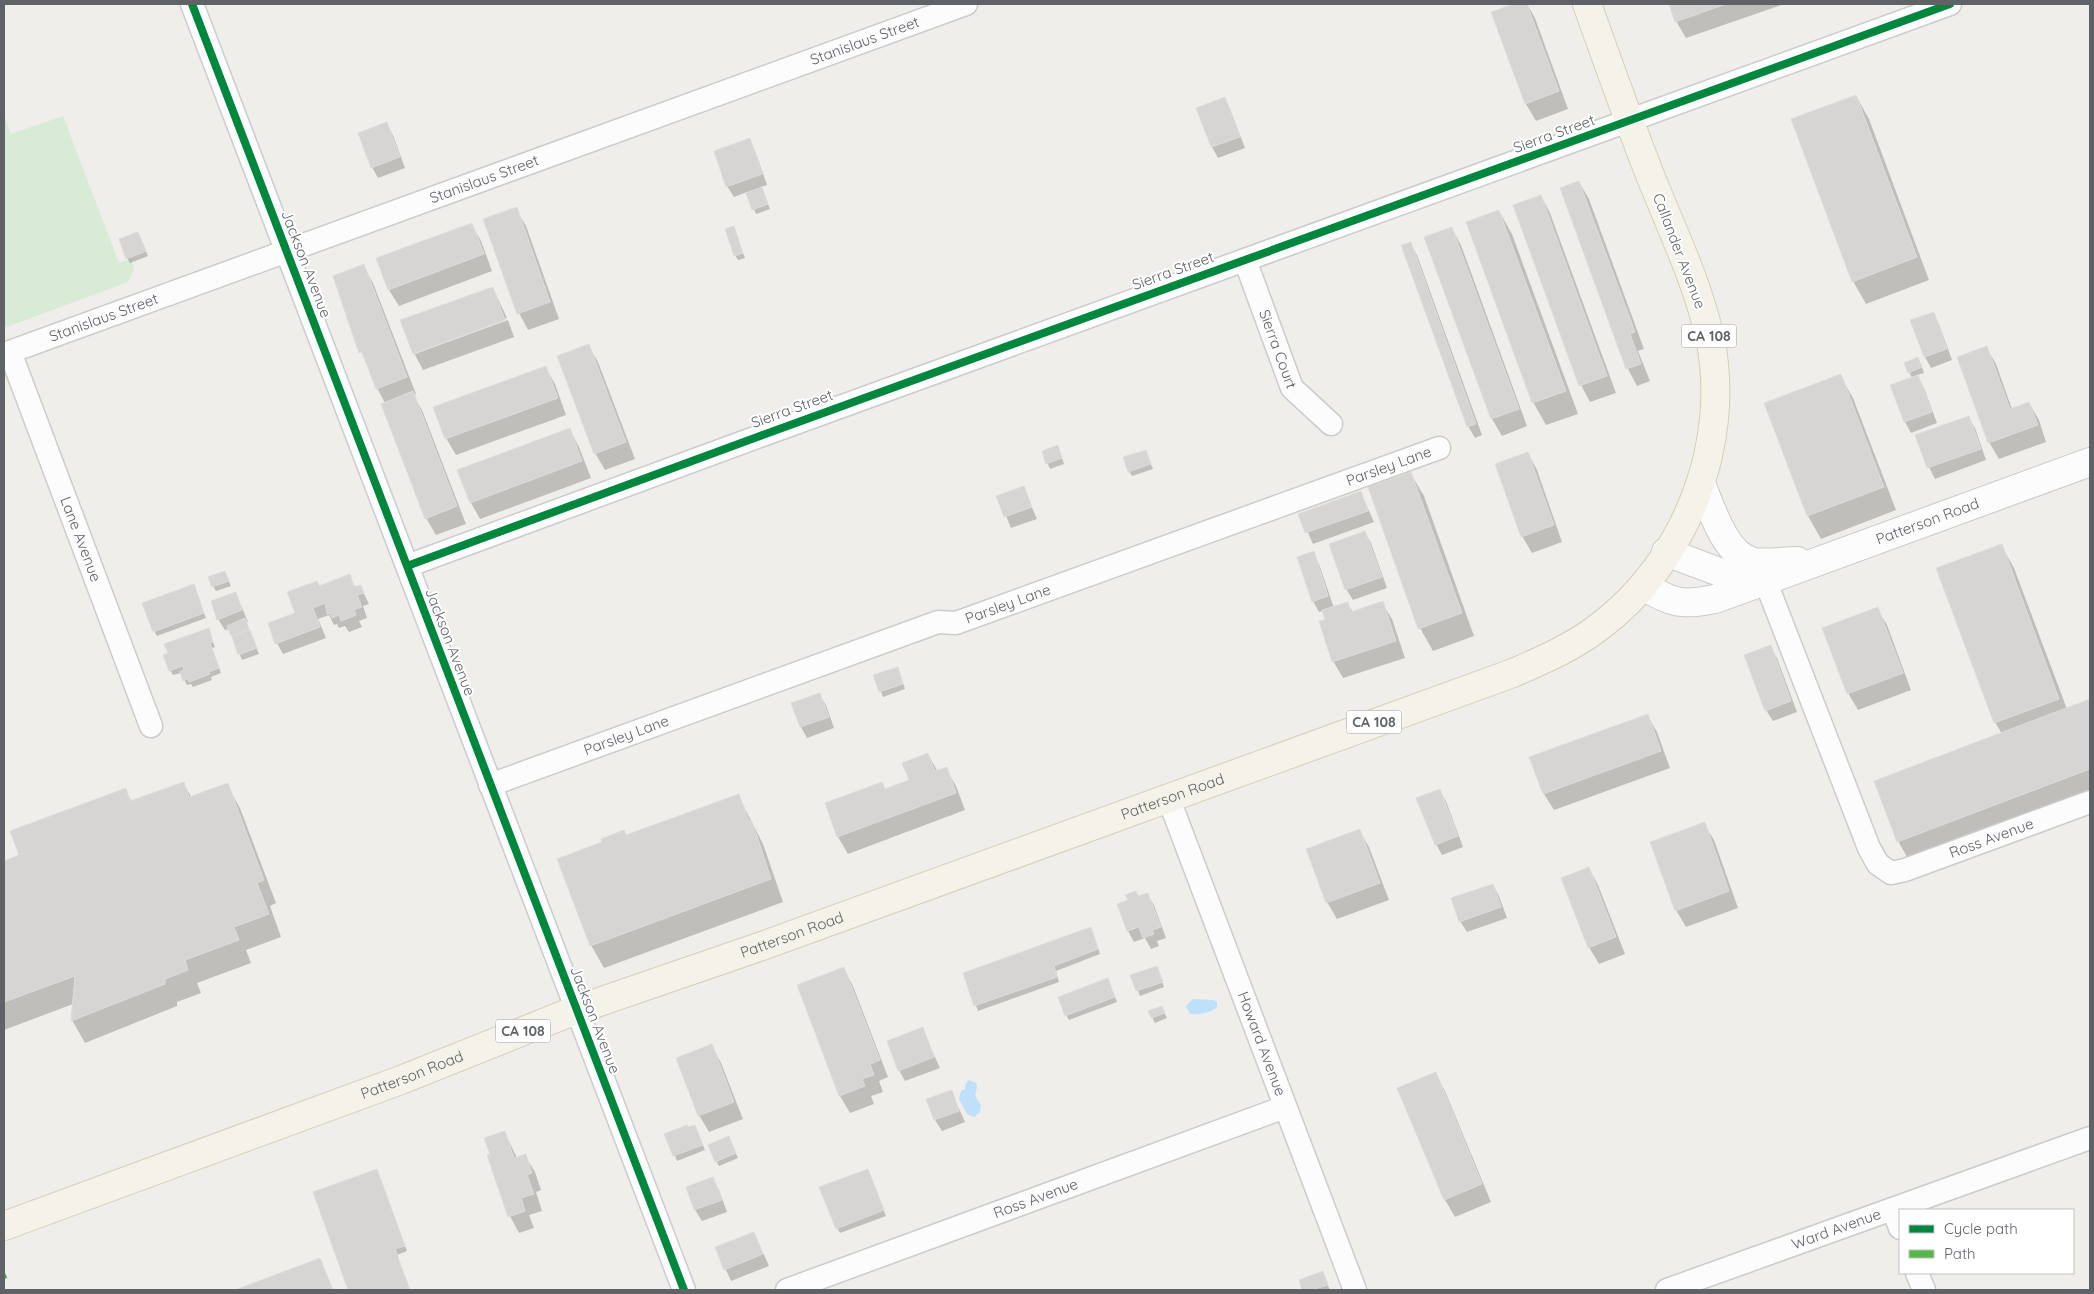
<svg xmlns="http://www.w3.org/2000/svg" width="2094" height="1294" font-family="Quicksand,sans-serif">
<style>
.green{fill:#d8ebd6}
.water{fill:#bfe0f9}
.shadow{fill:#0003}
.building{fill:#d6d5d3;stroke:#deddd9}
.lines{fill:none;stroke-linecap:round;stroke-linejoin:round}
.street-casing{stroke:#cbcccc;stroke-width:25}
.secondary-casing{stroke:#cacacb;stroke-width:30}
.primary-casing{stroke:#d7ceb8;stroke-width:30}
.street{stroke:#fdfcfc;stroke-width:22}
.secondary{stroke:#fdfcfc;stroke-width:28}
.primary{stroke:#f4f2e9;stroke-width:28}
.quiet{stroke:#58b549;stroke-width:6;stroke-dasharray:12 6;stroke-linecap:butt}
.cycleway-casing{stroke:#fff;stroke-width:11}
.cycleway{stroke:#00873e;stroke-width:8}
.labels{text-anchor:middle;stroke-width:4;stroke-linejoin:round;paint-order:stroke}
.shield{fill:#fff;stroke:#8f9295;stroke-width:1}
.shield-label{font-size:14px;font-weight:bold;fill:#5f6368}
.street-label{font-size:15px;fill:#5f6368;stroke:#fff}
</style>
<rect width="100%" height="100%" fill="#efeeea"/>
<path class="green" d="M 4,115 L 11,134 L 63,116 L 119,263 L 131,259 L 134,269 L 128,282 L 4,328 Z"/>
<path class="water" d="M 1193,999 L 1213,1000 L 1217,1002 L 1217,1007 C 1211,1013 1198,1015 1190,1014 L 1186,1006 Z
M 969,1080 L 976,1083 L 977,1087 L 975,1096 L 981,1105 L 980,1112 L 974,1117 L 967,1114 L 959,1099 L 961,1091 L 965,1089 L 966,1083 Z"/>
<path class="shadow" d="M 1517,4 L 1527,4 L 1535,18 L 1568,109 L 1536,121 L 1526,104 L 1492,13 Z
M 1670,4 L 1784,4 L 1686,38 L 1676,21 Z
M 1856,96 L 1869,119 L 1929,280 L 1866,304 L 1853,281 Z
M 1224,98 L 1230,109 L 1245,148 L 1218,158 L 1212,147 Z
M 386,124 L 393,135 L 405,168 L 378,178 L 372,167 Z
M 749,139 L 755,151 L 767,185 L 761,187 L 770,209 L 756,214 L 747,192 L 734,197 L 727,186 Z
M 1579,182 L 1589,199 L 1644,349 L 1638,351 L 1650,381 L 1637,386 L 1628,369 L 1562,188 Z
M 1541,196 L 1550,213 L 1616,393 L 1590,402 L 1581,385 Z
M 516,209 L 526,226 L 559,319 L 528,330 L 519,313 Z
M 1499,211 L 1512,234 L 1578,414 L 1546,425 L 1533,402 Z
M 471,224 L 481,241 L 492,271 L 399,306 L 389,290 L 378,259 Z
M 733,227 L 745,258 L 738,260 L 735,255 Z
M 1452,229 L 1461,245 L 1527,426 L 1502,436 L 1492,419 Z
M 138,233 L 148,256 L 130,263 L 127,258 Z
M 1410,244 L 1417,255 L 1482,435 L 1475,438 L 1468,426 Z
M 363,266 L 373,283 L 416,394 L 413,395 L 422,410 L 466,524 L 436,535 L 426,518 L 385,403 L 377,388 L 346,316 Z
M 493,288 L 507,318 L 415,352 L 415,354 L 508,320 L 514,337 L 423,370 L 414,353 L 402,321 Z
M 1933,313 L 1939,324 L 1952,360 L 1931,368 L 1925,357 Z
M 588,345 L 598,362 L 635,459 L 605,470 L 595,453 Z
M 1986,347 L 1996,364 L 2012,409 L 2029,403 L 2039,420 L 2046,442 L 1999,459 L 1989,442 Z
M 1921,364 L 1924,373 L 1917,375 L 1924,388 L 1937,423 L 1911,433 L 1905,422 L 1912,378 L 1909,372 Z
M 545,367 L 555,384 L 566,415 L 456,455 L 446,438 Z
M 1840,376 L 1853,398 L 1896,510 L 1821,539 L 1808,516 L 1765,404 Z
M 1968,417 L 1975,428 L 1986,460 L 1935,479 L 1929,467 L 1917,436 Z
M 570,430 L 579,447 L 591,478 L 480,519 L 471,503 Z
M 1145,451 L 1153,469 L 1132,476 L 1129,471 Z
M 1043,452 L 1060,452 L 1064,464 L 1050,469 Z
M 1528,453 L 1537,470 L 1562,542 L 1532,553 L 1522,536 Z
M 1411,474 L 1424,496 L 1474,636 L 1433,651 L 1420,628 Z
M 1023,487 L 1037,519 L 1011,528 L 998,497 Z
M 1361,493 L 1374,522 L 1313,544 L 1300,515 Z
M 1365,532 L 1371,543 L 1387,588 L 1353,600 L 1346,589 Z
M 2001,545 L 2014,568 L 2067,709 L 2090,701 L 2090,797 L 1911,864 L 1898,841 L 2002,734 L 1995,722 Z
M 1313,553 L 1319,564 L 1334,608 L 1347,603 L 1353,612 L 1382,603 L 1392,619 L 1405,658 L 1343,678 L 1333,661 L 1324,611 L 1319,612 L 1313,601 Z
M 225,572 L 231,586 L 216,591 L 213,586 Z
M 349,576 L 356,588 L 360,586 L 369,604 L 363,606 L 367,618 L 359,621 L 362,627 L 349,632 L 345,626 L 339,628 L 337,624 L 334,625 L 329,615 L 318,619 L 326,638 L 283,654 L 277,643 L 317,582 L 320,587 Z
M 193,585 L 206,618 L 157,636 L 154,631 Z
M 235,594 L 241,605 L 248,622 L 246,622 L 259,654 L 242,660 L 229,629 L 225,630 L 218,619 Z
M 1877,608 L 1887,625 L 1911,690 L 1858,710 L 1848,693 Z
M 208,630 L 215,647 L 212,648 L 221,673 L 211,677 L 212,680 L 193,687 L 191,684 L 187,685 L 181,673 L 173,675 L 170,670 L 169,654 Z
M 1770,647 L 1777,658 L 1797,712 L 1773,721 L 1766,710 Z
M 900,674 L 905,689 L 883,697 L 875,676 Z
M 819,694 L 826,705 L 834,728 L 807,738 L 801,727 Z
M 1647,715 L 1657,732 L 1670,768 L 1554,810 L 1544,794 Z
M 928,754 L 938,772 L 946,769 L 956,786 L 965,810 L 848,854 L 838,837 L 826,804 L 885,790 L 910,780 Z
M 183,783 L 192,798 L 227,785 L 240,808 L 276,903 L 270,906 L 281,937 L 246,950 L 251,963 L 197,983 L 201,993 L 177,1002 L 177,1006 L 85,1043 L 72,1020 L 73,1004 L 4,1030 L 4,862 L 20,856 L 125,790 L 132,802 Z
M 1439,790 L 1446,801 L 1463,847 L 1442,855 L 1436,844 Z
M 738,795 L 763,844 L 783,902 L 604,968 L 591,945 L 626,836 Z
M 1704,824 L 1714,840 L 1738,908 L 1686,927 L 1676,910 Z
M 1359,830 L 1369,847 L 1389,900 L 1337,919 L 1327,902 Z
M 1589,868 L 1598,885 L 1625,954 L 1599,964 L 1589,947 Z
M 1493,885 L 1499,896 L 1507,918 L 1467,932 L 1460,921 Z
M 1147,894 L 1154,905 L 1166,938 L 1157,941 L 1159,946 L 1151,949 L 1145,938 L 1134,942 L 1128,931 L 1129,901 Z
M 1093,933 L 1100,954 L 1056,971 L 1059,982 L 978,1011 L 964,974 Z
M 844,969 L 853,986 L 888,1077 L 879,1081 L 883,1092 L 871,1096 L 874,1104 L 850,1113 L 840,1096 L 798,986 Z
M 1159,972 L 1164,987 L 1140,996 L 1132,976 Z
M 1110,985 L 1117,1002 L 1069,1020 L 1066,1015 Z
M 1149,1012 L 1164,1012 L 1167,1018 L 1155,1023 Z
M 922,1029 L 940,1068 L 905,1081 L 899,1070 Z
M 712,1046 L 721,1063 L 743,1119 L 709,1132 L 699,1115 Z
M 1435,1074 L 1445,1091 L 1491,1202 L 1455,1217 L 1445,1200 L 1399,1089 Z
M 951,1091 L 965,1122 L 942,1131 L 935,1120 Z
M 695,1126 L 705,1150 L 677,1161 L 666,1134 Z
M 505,1133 L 517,1158 L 525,1156 L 535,1172 L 541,1190 L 536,1192 L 542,1211 L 529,1215 L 534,1228 L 519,1233 L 510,1216 L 491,1155 Z
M 731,1143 L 738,1158 L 719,1166 L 716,1161 Z
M 870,1175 L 886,1216 L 840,1233 L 837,1228 Z
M 379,1176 L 407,1251 L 397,1255 L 410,1290 L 350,1290 L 314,1193 Z
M 713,1179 L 719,1190 L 727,1212 L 702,1221 L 695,1210 L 687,1188 Z
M 754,1233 L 769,1266 L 731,1281 L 716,1248 Z
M 320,1259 L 333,1290 L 239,1290 Z
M 1322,1272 L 1330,1290 L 1304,1290 L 1300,1280 Z"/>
<path class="building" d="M 1514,4 L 1527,4 L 1559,91 L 1525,104 L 1491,12 Z
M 1669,4 L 1726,4 L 1675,22 Z
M 1856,95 L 1917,257 L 1852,282 L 1791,119 Z
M 1225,97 L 1240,137 L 1211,147 L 1196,108 Z
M 387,122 L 400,157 L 371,168 L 358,133 Z
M 750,138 L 762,174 L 726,187 L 714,151 Z
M 1579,181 L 1635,332 L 1630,334 L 1641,364 L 1626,369 L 1560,188 Z
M 762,187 L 768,204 L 752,210 L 746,193 Z
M 1541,195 L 1607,376 L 1579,386 L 1513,205 Z
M 517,207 L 550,302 L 517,314 L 483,219 Z
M 1499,210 L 1566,391 L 1532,403 L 1466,222 Z
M 472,223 L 484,254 L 388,290 L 376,258 Z
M 734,226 L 743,253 L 734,256 L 725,229 Z
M 1452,227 L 1519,409 L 1491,419 L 1424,237 Z
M 138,232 L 146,251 L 126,259 L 119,239 Z
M 1411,242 L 1476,424 L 1467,427 L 1401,245 Z
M 364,264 L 407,377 L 376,389 L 362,352 L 359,353 L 333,276 Z
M 493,287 L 505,320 L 413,354 L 400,320 Z
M 1934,312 L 1947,349 L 1924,357 L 1910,320 Z
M 589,344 L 626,442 L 594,454 L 557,356 Z
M 1987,346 L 2010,409 L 2029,402 L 2038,425 L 1988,443 L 1957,357 Z
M 1918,357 L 1922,367 L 1908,373 L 1904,363 Z
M 546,366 L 558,398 L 445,439 L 433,407 Z
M 1841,374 L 1884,487 L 1807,516 L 1764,403 Z
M 1918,375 L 1932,412 L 1904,422 L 1890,385 Z
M 413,391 L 457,506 L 425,519 L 381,404 Z
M 1969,416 L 1981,449 L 1927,468 L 1915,435 Z
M 570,428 L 582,461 L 470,503 L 457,470 Z
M 1058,445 L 1062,458 L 1046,464 L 1042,451 Z
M 1146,450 L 1151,464 L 1128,472 L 1123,457 Z
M 1528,452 L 1554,525 L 1521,537 L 1495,464 Z
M 1411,472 L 1462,613 L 1418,629 L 1368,487 Z
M 1024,486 L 1032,507 L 1004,517 L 996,496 Z
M 1361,491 L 1368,511 L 1305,533 L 1298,514 Z
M 1365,531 L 1382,577 L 1345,590 L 1329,544 Z
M 2002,544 L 2059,699 L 1994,723 L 1936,568 Z
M 1314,551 L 1328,596 L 1312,602 L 1297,557 Z
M 225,571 L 229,581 L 212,587 L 208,577 Z
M 350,574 L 354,587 L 361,585 L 364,593 L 357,595 L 362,607 L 354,610 L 356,615 L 341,621 L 339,615 L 332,618 L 330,613 L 327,614 L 325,603 L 313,608 L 320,627 L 275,644 L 268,623 L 295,613 L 287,592 L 317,581 L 319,586 Z
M 194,584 L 204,613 L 153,632 L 142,603 Z
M 236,592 L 242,610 L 217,620 L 211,601 Z
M 1383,601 L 1396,641 L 1332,662 L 1319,621 L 1325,620 L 1322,610 L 1348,602 L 1351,612 Z
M 1878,607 L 1903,673 L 1847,694 L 1822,628 Z
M 245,618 L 249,629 L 231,636 L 227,626 Z
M 209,628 L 213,642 L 210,643 L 219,668 L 209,672 L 210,674 L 189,682 L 188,679 L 183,681 L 180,672 L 184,670 L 183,666 L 169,671 L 163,655 L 168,653 L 164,644 Z
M 250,630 L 257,648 L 238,655 L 232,636 Z
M 1771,645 L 1791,701 L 1765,711 L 1744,655 Z
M 898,667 L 903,684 L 879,692 L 873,675 Z
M 820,693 L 829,717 L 800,727 L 791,703 Z
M 2090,699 L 2090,769 L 1897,842 L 1874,781 Z
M 1648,714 L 1661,751 L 1543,794 L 1529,757 Z
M 928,753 L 935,771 L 947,767 L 956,793 L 837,837 L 825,803 L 882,782 L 885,789 L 909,780 L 902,763 Z
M 184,782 L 189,797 L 228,783 L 264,880 L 257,883 L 269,914 L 234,927 L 239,940 L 185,960 L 188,970 L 165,979 L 165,984 L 71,1021 L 75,976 L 4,1002 L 4,861 L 19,855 L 10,831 L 126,788 L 130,801 Z
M 1440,789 L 1458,836 L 1435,845 L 1416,798 Z
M 739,794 L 749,821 L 751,820 L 757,836 L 771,879 L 590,946 L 557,859 L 602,842 L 601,839 L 624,830 L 626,835 Z
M 1705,822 L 1729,891 L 1675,911 L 1650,842 Z
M 1360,829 L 1380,883 L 1326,903 L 1306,849 Z
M 1589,867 L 1616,937 L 1588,948 L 1561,878 Z
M 1493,884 L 1501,907 L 1459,922 L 1451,898 Z
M 1136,891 L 1138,896 L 1148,893 L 1161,927 L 1152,930 L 1154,934 L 1143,938 L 1139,927 L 1127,931 L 1117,904 L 1128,900 L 1125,895 Z
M 1091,927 L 1098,949 L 1054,966 L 1057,977 L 974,1006 L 963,973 Z
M 1157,966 L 1163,982 L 1136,991 L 1130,975 Z
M 844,967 L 880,1060 L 870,1064 L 874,1075 L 862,1079 L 865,1086 L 839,1096 L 797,985 Z
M 1108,978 L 1115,997 L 1065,1016 L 1058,997 Z
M 1162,1006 L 1165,1013 L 1151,1018 L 1148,1011 Z
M 923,1027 L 934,1057 L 898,1071 L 887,1041 Z
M 712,1044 L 734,1102 L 698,1116 L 676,1058 Z
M 1436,1072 L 1482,1184 L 1444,1200 L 1397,1088 Z
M 952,1090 L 959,1111 L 934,1120 L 926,1099 Z
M 687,1125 L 688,1127 L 695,1125 L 703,1145 L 673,1156 L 664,1134 Z
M 505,1131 L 514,1158 L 526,1154 L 532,1173 L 527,1175 L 534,1194 L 521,1198 L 525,1211 L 508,1217 L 487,1155 L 490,1154 L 484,1138 Z
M 729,1136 L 736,1153 L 715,1162 L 708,1145 Z
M 377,1169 L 405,1246 L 395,1249 L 410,1290 L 348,1290 L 313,1192 Z
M 868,1169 L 884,1210 L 836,1229 L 819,1187 Z
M 713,1177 L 722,1200 L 694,1210 L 686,1187 Z
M 754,1232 L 763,1254 L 724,1270 L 715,1247 Z
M 320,1258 L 333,1290 L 235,1290 Z
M 1323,1271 L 1328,1285 L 1312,1290 L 1302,1290 L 1299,1280 Z"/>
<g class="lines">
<defs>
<g id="street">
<path d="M 192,4 L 684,1290"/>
<path id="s1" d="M 1245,260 L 1292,388 L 1331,424"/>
<path id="s2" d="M 10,352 L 151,726"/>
<path id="s3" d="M 4,354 L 966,4"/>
<path d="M 407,566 L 760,436 L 1950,4"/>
<path id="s4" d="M 1765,580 L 1869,848 L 1878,864 L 1891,873 L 1905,870 L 2090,802"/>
<path id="s5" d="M 490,785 L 938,622 L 956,623 L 1439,448"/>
<path id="s6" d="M 1168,797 L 1355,1290"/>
<path d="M 1893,1209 L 1900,1228"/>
<path d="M 1917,1273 L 1924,1290"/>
<path id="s7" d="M 787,1290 L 1285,1107"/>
<path id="s8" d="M 1667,1290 L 2090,1138"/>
</g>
<g id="secondary">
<path d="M 1701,484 C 1712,509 1725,556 1754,562 C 1767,564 1784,561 1797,561"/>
<path d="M 1666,552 L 1722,573 L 1763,580"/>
<path id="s9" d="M 1643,586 C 1673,603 1681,606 1715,599 L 2090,462"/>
</g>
<g id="primary">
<path id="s10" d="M 4,1226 L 401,1080 L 576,1010 L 762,946 L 1513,673 C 1543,660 1573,647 1599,627 C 1685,563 1732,444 1710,338 C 1698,284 1673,232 1652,180 C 1629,122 1608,63 1587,4"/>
</g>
</defs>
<use href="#street" class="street-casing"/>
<use href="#secondary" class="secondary-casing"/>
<use href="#primary" class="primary-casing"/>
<use href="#street" class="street"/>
<use href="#secondary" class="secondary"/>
<use href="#primary" class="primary"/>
<path class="quiet" d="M 4,1276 L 6,1275"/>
<defs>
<path id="cycleway" d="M 192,4 L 684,1290
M 407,566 L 760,436 L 1950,4"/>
</defs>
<use href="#cycleway" class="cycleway-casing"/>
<use href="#cycleway" class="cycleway"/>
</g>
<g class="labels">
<g class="shield">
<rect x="1681.5" y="324.5" width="55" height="23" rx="4"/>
<rect x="1346.5" y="710.5" width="55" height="23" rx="4"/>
<rect x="495.5" y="1019.5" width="55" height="23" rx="4"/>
</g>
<g class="shield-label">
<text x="1709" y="341">CA 108</text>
<text x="1374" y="727">CA 108</text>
<text x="523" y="1036">CA 108</text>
</g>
<g class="street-label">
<text dy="5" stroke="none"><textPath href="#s3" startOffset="916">Stanislaus Street</textPath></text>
<text transform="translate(1554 134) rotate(-20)" y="5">Sierra Street</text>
<text dy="5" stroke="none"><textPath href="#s3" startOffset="511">Stanislaus Street</textPath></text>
<text transform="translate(1679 251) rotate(69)" y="5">Callander Avenue</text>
<text transform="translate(306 264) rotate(69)" y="5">Jackson Avenue</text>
<text transform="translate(1173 271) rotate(-20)" y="5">Sierra Street</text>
<text dy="5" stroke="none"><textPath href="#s3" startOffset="106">Stanislaus Street</textPath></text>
<text dy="5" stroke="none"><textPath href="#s1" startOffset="95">Sierra Court</textPath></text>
<text transform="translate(792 409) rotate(-20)" y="5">Sierra Street</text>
<text dy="5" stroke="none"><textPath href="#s5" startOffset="955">Parsley Lane</textPath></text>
<text dy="5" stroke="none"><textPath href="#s9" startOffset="302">Patterson Road</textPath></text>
<text dy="5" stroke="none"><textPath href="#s2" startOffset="200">Lane Avenue</textPath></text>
<text dy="5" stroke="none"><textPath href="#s5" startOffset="550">Parsley Lane</textPath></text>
<text transform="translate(450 642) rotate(69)" y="5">Jackson Avenue</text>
<text dy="5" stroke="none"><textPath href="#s5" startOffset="145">Parsley Lane</textPath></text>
<text dy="5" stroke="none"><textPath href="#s10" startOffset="1245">Patterson Road</textPath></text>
<text dy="5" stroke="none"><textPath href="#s4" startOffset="428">Ross Avenue</textPath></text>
<text dy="5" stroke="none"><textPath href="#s10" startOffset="840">Patterson Road</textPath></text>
<text transform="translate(595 1020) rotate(69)" y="5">Jackson Avenue</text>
<text dy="5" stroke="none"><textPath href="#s6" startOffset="264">Howard Avenue</textPath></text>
<text dy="5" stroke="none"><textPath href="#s10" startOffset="435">Patterson Road</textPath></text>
<text dy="5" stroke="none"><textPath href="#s7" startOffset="265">Ross Avenue</textPath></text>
<text dy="5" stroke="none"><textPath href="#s8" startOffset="180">Ward Avenue</textPath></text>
</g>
</g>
<rect width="2094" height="1294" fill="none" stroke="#5f6368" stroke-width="10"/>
<rect x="1899" y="1209" width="175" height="65" fill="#ffffff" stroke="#bfc1c3"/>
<rect x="1909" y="1225" width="25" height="8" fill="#00873e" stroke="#bfc1c3"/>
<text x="1944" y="1234" font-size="15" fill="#5f6368">Cycle path</text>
<rect x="1909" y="1250" width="25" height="8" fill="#58b549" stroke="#bfc1c3"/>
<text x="1944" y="1259" font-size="15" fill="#5f6368">Path</text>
</svg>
